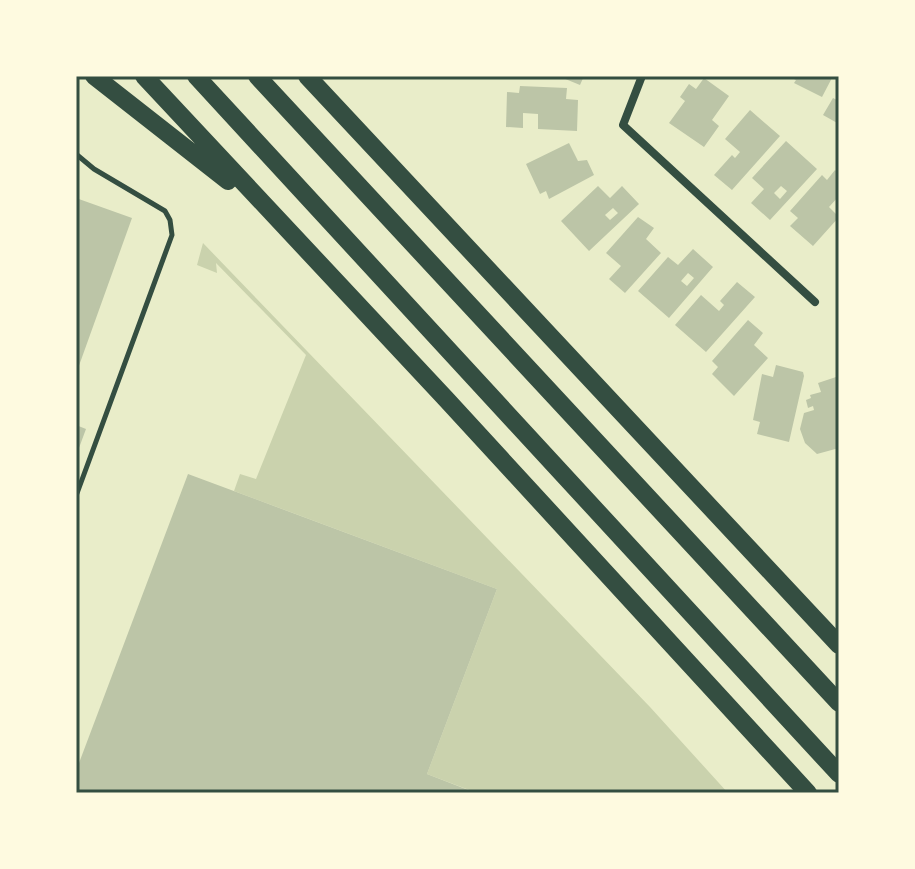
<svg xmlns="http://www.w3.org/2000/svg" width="915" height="869" font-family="Poppins,sans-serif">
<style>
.green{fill:#cad2ad}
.building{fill:#bcc5a7;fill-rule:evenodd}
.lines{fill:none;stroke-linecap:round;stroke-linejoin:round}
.service{stroke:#344e41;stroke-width:5}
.minor{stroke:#344e41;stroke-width:8}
.motorway{stroke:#344e41;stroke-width:18}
.neatline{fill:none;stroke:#344e41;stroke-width:3}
</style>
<rect width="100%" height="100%" fill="#e9edc9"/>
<path class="green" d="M 203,243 L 650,707 L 728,793 L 477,793 L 427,774 L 497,589 L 234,491 L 240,474 L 256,479 L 306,355 L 216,263 L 217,273 L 197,265 Z"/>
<path class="building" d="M 558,76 L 584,76 L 580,85 Z
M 787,76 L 833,76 L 822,97 L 794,83 L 796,80 Z
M 704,78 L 729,96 L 712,120 L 719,126 L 704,147 L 669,123 L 685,101 L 680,97 L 689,84 L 696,89 Z
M 520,86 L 567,88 L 566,99 L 578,100 L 577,131 L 538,129 L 538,114 L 523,113 L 523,128 L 506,127 L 507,92 L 519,93 Z
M 833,98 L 839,101 L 839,124 L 823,115 Z
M 750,110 L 780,136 L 732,190 L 714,175 L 732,155 L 735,158 L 740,152 L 725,139 Z
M 786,141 L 817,169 L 770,220 L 751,203 L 764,189 L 752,178 ZM 781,186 L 787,191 L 780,199 L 774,193 Z
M 569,143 L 578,161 L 587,160 L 594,175 L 549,199 L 546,191 L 540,194 L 526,164 Z
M 835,170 L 839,174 L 839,196 L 829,207 L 839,217 L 813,246 L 790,226 L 798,218 L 790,211 L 822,175 L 827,180 Z
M 598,186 L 610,198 L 622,186 L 639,204 L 589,251 L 561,221 ZM 613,208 L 618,213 L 610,220 L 605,215 Z
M 76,198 L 132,218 L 76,374 Z
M 638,217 L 654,228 L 646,239 L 661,253 L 625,293 L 609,279 L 621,266 L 606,253 Z
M 693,249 L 713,267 L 669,318 L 638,291 L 668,257 L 678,265 ZM 688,273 L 694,278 L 687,286 L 681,281 Z
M 737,282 L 755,297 L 706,352 L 675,325 L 701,295 L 719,311 L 724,305 L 720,301 Z
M 748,320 L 763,333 L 754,345 L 768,358 L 734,396 L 712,374 L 718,367 L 712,361 Z
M 776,365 L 803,372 L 804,376 L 789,442 L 757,434 L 760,422 L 753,420 L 762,374 L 773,377 Z
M 839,376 L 839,448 L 817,454 L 805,443 L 800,429 L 804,413 L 814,410 L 813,406 L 808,408 L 806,400 L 811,398 L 810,395 L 821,392 L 818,383 Z
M 76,425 L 86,429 L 76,456 Z
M 188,474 L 497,589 L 427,774 L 476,793 L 76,793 L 76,771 Z"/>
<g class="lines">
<path class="service" d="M 76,154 L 94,169 L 165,211 L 170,220 L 172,235 L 76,496"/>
<path class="minor" d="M 642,76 L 623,125 L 815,302"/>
<path class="motorway" d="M 94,76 L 228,181
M 144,76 L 446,399 L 808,793
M 196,76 L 839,774
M 257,76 L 839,703
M 307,76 L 839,645"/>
</g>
<rect width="915" height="869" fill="none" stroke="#fefae0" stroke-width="156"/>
<rect x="78" y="78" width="759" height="713" class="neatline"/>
</svg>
